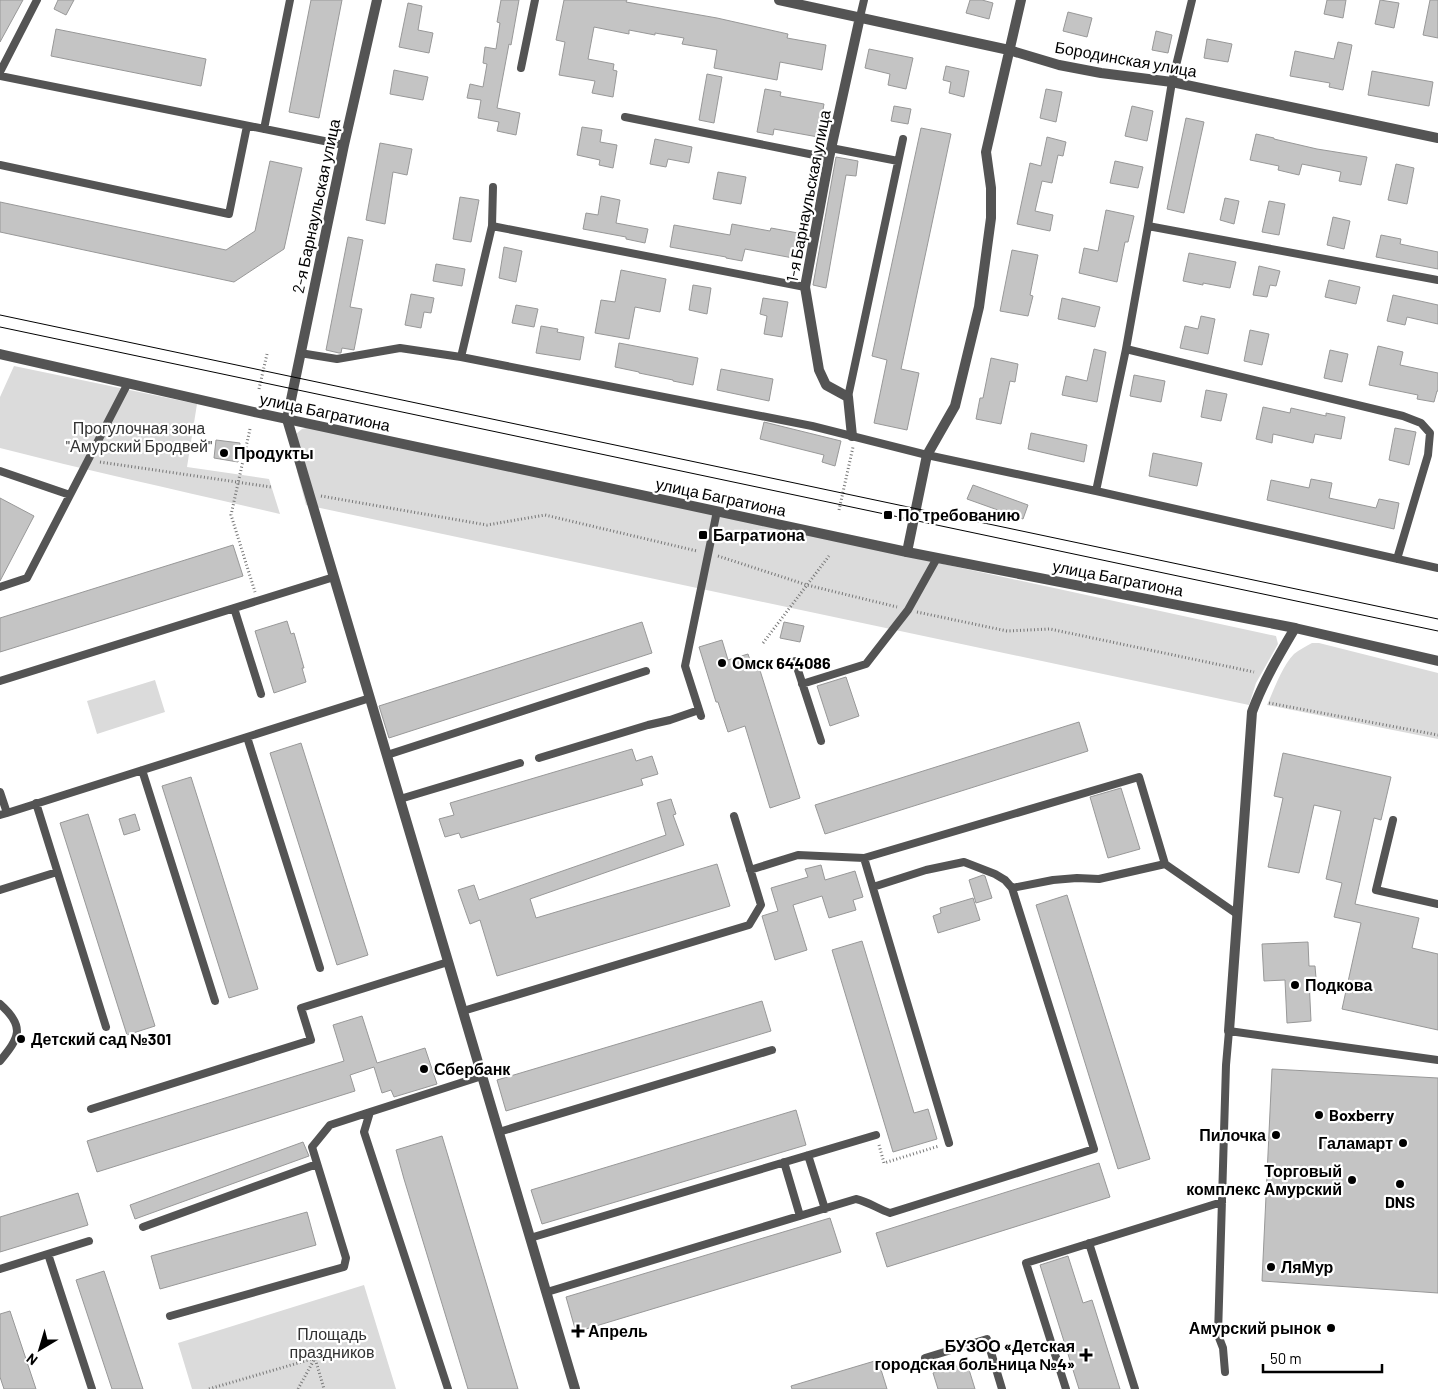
<svg xmlns="http://www.w3.org/2000/svg" width="1438" height="1389" font-family="Barlow,sans-serif">
<style>
.green{fill:#dbdbdb}
.building{fill:#c4c4c4;stroke:#989898}
.lines{fill:none;stroke-linecap:round;stroke-linejoin:round}
.path{stroke:#767676;stroke-width:3;stroke-dasharray:1 2.5;stroke-linecap:butt}
.service{stroke:#545454;stroke-width:8}
.minor{stroke:#545454;stroke-width:10}
.tertiary{stroke:#545454;stroke-width:10}
.tram{stroke:#000;stroke-width:1}
.poi-dot{fill:#000;stroke:#fff;stroke-width:2}
.labels{text-anchor:middle;stroke-width:4.5;stroke-linejoin:round;paint-order:stroke}
.street-label{font-size:16px;fill:#000;stroke:#fff}
.park-label{font-size:16px;fill:#323232;stroke:#fff}
.poi-label{font-size:16px;font-weight:bold;fill:#000;stroke:#fff;text-anchor:start}
</style>
<rect width="100%" height="100%" fill="#fff"/>
<path class="green" d="M 14,366 L 197,404 L 187,467 L 269,479 L 280,514 C 186,492 93,472 0,448 L 0,397 Z
M 310,427 L 1276,636 L 1278,644 L 1256,683 L 1249,705 L 306,505 L 297,471 L 296,434 L 302,429 Z
M 1312,643 L 1319,643 L 1438,673 L 1438,739 L 1267,705 C 1274,690 1282,666 1294,654 C 1299,650 1306,646 1312,643 Z
M 155,680 L 165,712 L 97,734 L 87,701 Z
M 364,1285 L 396,1389 L 192,1389 L 178,1343 Z"/>
<path class="building" d="M 0,0 L 23,0 L 0,42 Z
M 58,0 L 74,0 L 66,15 L 54,9 Z
M 311,0 L 342,0 L 319,118 L 289,112 Z
M 501,0 L 519,0 L 511,45 L 509,44 L 497,108 L 520,113 L 516,135 L 497,131 L 499,122 L 478,118 L 481,100 L 467,98 L 470,84 L 483,87 L 487,64 L 483,63 L 485,47 L 496,49 L 500,23 L 497,22 Z
M 564,0 L 627,0 L 626,2 L 717,18 L 788,34 L 787,38 L 826,45 L 822,70 L 780,62 L 777,80 L 714,68 L 717,50 L 682,44 L 684,38 L 655,33 L 655,35 L 629,30 L 629,34 L 594,27 L 588,59 L 614,64 L 613,70 L 617,71 L 613,97 L 592,93 L 595,81 L 559,75 L 565,42 L 556,40 Z
M 970,0 L 982,0 L 993,3 L 989,19 L 966,13 Z
M 1327,0 L 1346,0 L 1343,18 L 1324,14 Z
M 1380,0 L 1399,3 L 1394,28 L 1375,24 Z
M 1430,0 L 1438,0 L 1438,38 L 1423,35 Z
M 408,3 L 422,6 L 418,30 L 433,33 L 429,53 L 399,47 Z
M 1068,12 L 1092,18 L 1087,37 L 1063,31 Z
M 56,29 L 206,59 L 201,86 L 51,56 Z
M 1156,31 L 1172,35 L 1168,53 L 1152,50 Z
M 1207,39 L 1232,44 L 1228,62 L 1204,58 Z
M 1338,42 L 1352,45 L 1343,90 L 1329,87 L 1330,83 L 1290,76 L 1295,51 L 1334,59 Z
M 869,49 L 913,58 L 906,89 L 888,85 L 890,74 L 865,68 Z
M 946,66 L 969,71 L 964,97 L 949,93 L 951,82 L 943,80 Z
M 394,70 L 428,77 L 423,100 L 390,94 Z
M 1372,71 L 1433,82 L 1429,106 L 1368,95 Z
M 707,74 L 722,77 L 714,123 L 699,120 Z
M 765,89 L 781,92 L 780,96 L 824,104 L 818,137 L 774,129 L 773,135 L 757,132 Z
M 1046,89 L 1062,92 L 1056,122 L 1040,118 Z
M 894,106 L 911,109 L 908,124 L 891,121 Z
M 1132,106 L 1153,111 L 1147,141 L 1125,136 Z
M 1186,118 L 1204,122 L 1184,213 L 1167,209 Z
M 582,127 L 602,130 L 600,142 L 617,145 L 613,168 L 599,165 L 600,160 L 577,155 Z
M 921,128 L 951,134 L 901,369 L 919,373 L 907,430 L 874,423 L 887,360 L 872,356 Z
M 1256,134 L 1274,138 L 1274,139 L 1317,149 L 1367,157 L 1361,185 L 1339,181 L 1341,172 L 1302,164 L 1299,175 L 1278,170 L 1279,166 L 1250,160 Z
M 1047,137 L 1066,142 L 1063,156 L 1058,155 L 1052,183 L 1042,181 L 1035,211 L 1053,215 L 1050,231 L 1017,224 L 1030,163 L 1041,166 Z
M 655,139 L 692,147 L 689,163 L 668,159 L 666,167 L 650,164 Z
M 380,143 L 412,149 L 407,175 L 393,172 L 385,224 L 366,220 Z
M 836,157 L 858,161 L 856,176 L 846,175 L 826,288 L 813,285 Z
M 270,161 L 302,168 L 284,249 L 234,282 L 0,232 L 0,202 L 226,250 L 255,231 Z
M 1115,161 L 1143,167 L 1138,188 L 1110,183 Z
M 1396,164 L 1414,168 L 1407,204 L 1388,200 Z
M 718,172 L 746,177 L 741,204 L 713,199 Z
M 601,196 L 620,200 L 616,223 L 648,229 L 645,243 L 626,239 L 626,237 L 583,229 L 586,213 L 598,215 Z
M 460,197 L 479,200 L 471,242 L 453,239 Z
M 1225,198 L 1239,201 L 1234,224 L 1220,220 Z
M 1269,201 L 1285,204 L 1279,235 L 1262,232 Z
M 1106,210 L 1134,216 L 1128,242 L 1125,242 L 1117,282 L 1079,273 L 1084,248 L 1098,251 Z
M 1333,217 L 1350,221 L 1344,249 L 1327,245 Z
M 732,224 L 770,231 L 771,228 L 798,233 L 793,258 L 745,249 L 742,261 L 726,258 L 726,257 L 670,247 L 674,225 L 730,235 Z
M 1381,235 L 1401,239 L 1400,244 L 1438,252 L 1438,269 L 1376,257 Z
M 348,237 L 363,240 L 350,307 L 362,309 L 354,350 L 342,348 L 341,353 L 339,353 L 326,350 Z
M 504,247 L 522,251 L 516,282 L 499,278 Z
M 1012,250 L 1038,255 L 1030,295 L 1033,296 L 1028,316 L 1000,311 Z
M 1189,253 L 1236,262 L 1230,288 L 1203,283 L 1203,285 L 1183,281 Z
M 436,264 L 465,269 L 462,286 L 433,281 Z
M 1259,266 L 1280,271 L 1276,286 L 1270,285 L 1267,297 L 1253,295 Z
M 621,270 L 666,279 L 660,312 L 635,307 L 629,339 L 595,333 L 601,300 L 615,302 Z
M 1329,280 L 1360,287 L 1356,304 L 1325,297 Z
M 693,285 L 711,288 L 707,314 L 689,310 Z
M 411,294 L 434,298 L 431,313 L 424,312 L 421,328 L 405,325 Z
M 1393,295 L 1438,305 L 1438,324 L 1407,317 L 1405,325 L 1387,321 Z
M 763,298 L 788,302 L 782,337 L 764,334 L 767,316 L 760,314 Z
M 1062,298 L 1100,307 L 1095,327 L 1058,319 Z
M 516,305 L 538,309 L 534,327 L 512,323 Z
M 1201,316 L 1215,319 L 1208,354 L 1180,348 L 1185,326 L 1198,329 Z
M 541,326 L 558,329 L 557,332 L 584,337 L 580,360 L 536,353 Z
M 1250,330 L 1269,334 L 1262,365 L 1244,361 Z
M 619,343 L 698,358 L 693,385 L 673,381 L 673,380 L 639,373 L 639,372 L 615,367 Z
M 1378,346 L 1403,352 L 1400,365 L 1438,373 L 1438,391 L 1437,391 L 1434,402 L 1417,399 L 1418,395 L 1369,385 Z
M 1094,349 L 1106,352 L 1097,402 L 1062,395 L 1066,376 L 1087,381 Z
M 1330,350 L 1348,354 L 1342,382 L 1324,378 Z
M 991,358 L 1018,364 L 1015,382 L 1010,381 L 1001,424 L 976,419 L 980,398 L 983,398 Z
M 721,369 L 773,379 L 769,401 L 717,390 Z
M 1134,375 L 1165,381 L 1161,402 L 1130,396 Z
M 1206,390 L 1227,394 L 1221,421 L 1201,417 Z
M 1263,407 L 1290,413 L 1291,408 L 1326,416 L 1326,413 L 1345,417 L 1341,439 L 1315,434 L 1313,443 L 1273,434 L 1272,443 L 1256,439 Z
M 764,422 L 841,441 L 835,466 L 822,462 L 824,455 L 760,439 Z
M 1395,428 L 1416,432 L 1409,465 L 1389,460 Z
M 1031,433 L 1087,445 L 1084,462 L 1028,449 Z
M 216,440 L 240,443 L 238,462 L 214,458 Z
M 1153,453 L 1202,463 L 1197,486 L 1149,476 Z
M 1311,479 L 1332,483 L 1329,498 L 1376,508 L 1379,499 L 1399,503 L 1394,529 L 1267,500 L 1271,480 L 1309,488 Z
M 973,485 L 1028,505 L 1023,519 L 967,499 Z
M 0,498 L 34,516 L 0,581 Z
M 233,545 L 243,576 L 0,652 L 0,618 Z
M 287,621 L 291,634 L 294,633 L 304,668 L 302,668 L 306,682 L 274,693 L 255,631 Z
M 642,622 L 652,653 L 389,738 L 379,706 Z
M 784,622 L 804,626 L 800,642 L 780,638 Z
M 722,640 L 728,660 L 748,654 L 752,666 L 758,664 L 800,798 L 770,808 L 745,726 L 728,732 L 718,702 L 716,702 L 699,647 Z
M 846,677 L 859,716 L 830,726 L 817,686 Z
M 1079,722 L 1088,751 L 825,834 L 815,805 Z
M 301,743 L 368,955 L 337,965 L 270,753 Z
M 632,749 L 636,761 L 652,756 L 658,774 L 641,779 L 643,785 L 461,838 L 459,833 L 445,837 L 439,819 L 454,815 L 450,803 Z
M 1283,753 L 1391,777 L 1381,820 L 1374,818 L 1355,904 L 1419,918 L 1412,948 L 1438,954 L 1438,1030 L 1342,1009 L 1361,923 L 1334,917 L 1342,883 L 1326,879 L 1341,811 L 1314,805 L 1299,873 L 1268,867 L 1283,798 L 1274,796 Z
M 191,777 L 258,989 L 229,998 L 162,786 Z
M 1121,788 L 1140,849 L 1108,858 L 1090,797 Z
M 671,799 L 676,814 L 673,815 L 684,845 L 530,899 L 536,918 L 717,864 L 730,906 L 497,976 L 480,920 L 470,924 L 458,890 L 474,885 L 479,900 L 666,835 L 657,803 Z
M 88,814 L 155,1026 L 127,1035 L 60,823 Z
M 135,814 L 140,830 L 124,835 L 119,819 Z
M 821,865 L 825,880 L 855,871 L 863,897 L 853,900 L 856,910 L 829,918 L 822,896 L 793,905 L 807,950 L 775,960 L 762,916 L 778,911 L 771,888 L 808,877 L 805,869 Z
M 983,875 L 985,876 L 992,898 L 976,903 L 969,880 Z
M 1067,895 L 1150,1159 L 1118,1169 L 1036,905 Z
M 973,898 L 980,920 L 938,933 L 933,916 L 941,913 L 940,908 Z
M 862,941 L 914,1113 L 928,1109 L 937,1139 L 893,1152 L 832,950 Z
M 1308,942 L 1309,966 L 1315,966 L 1316,978 L 1309,979 L 1311,1021 L 1287,1023 L 1285,980 L 1264,981 L 1262,944 Z
M 762,1001 L 771,1031 L 506,1111 L 497,1080 Z
M 362,1016 L 377,1063 L 425,1048 L 437,1084 L 394,1097 L 391,1090 L 382,1093 L 374,1067 L 350,1075 L 355,1091 L 97,1172 L 87,1141 L 344,1061 L 333,1025 Z
M 1272,1069 L 1438,1078 L 1438,1293 L 1262,1281 Z
M 796,1110 L 806,1145 L 542,1224 L 531,1190 Z
M 442,1136 L 518,1389 L 468,1389 L 404,1179 L 396,1150 Z
M 303,1142 L 309,1156 L 135,1219 L 130,1205 Z
M 1099,1163 L 1110,1197 L 887,1267 L 876,1233 Z
M 78,1193 L 88,1225 L 0,1252 L 0,1217 Z
M 307,1212 L 316,1245 L 160,1289 L 151,1256 Z
M 830,1218 L 841,1252 L 576,1332 L 566,1297 Z
M 1068,1256 L 1083,1303 L 1092,1300 L 1120,1389 L 1079,1389 L 1040,1265 Z
M 104,1271 L 143,1389 L 112,1389 L 76,1280 Z
M 10,1311 L 36,1389 L 4,1389 L 0,1377 L 0,1314 Z
M 878,1360 L 887,1389 L 792,1389 L 791,1386 Z
M 967,1363 L 975,1389 L 938,1389 L 933,1373 Z"/>
<g class="lines">
<path class="path" d="M 259,389 L 267,354
M 250,429 L 231,515 L 255,592
M 100,462 L 271,487
M 321,496 L 487,525 L 545,515 L 697,551
M 839,510 L 853,447
M 718,556 L 807,585 L 897,607
M 917,612 L 1007,631 L 1050,629 L 1254,672
M 763,643 L 829,556
M 1269,703 L 1438,735
M 879,1145 L 884,1163 L 939,1146
M 209,1389 L 315,1358 L 324,1389
M 298,1389 L 315,1358"/>
<path class="service" d="M 860,17 L 864,0
M 521,68 L 535,0
M 0,72 L 37,0
M 0,76 L 344,145
M 625,117 L 829,158
M 264,129 L 290,0
M 831,148 L 898,161
M 0,165 L 229,214 L 247,126
M 492,226 L 805,287
M 1148,226 L 1438,280
M 1126,349 L 1403,416 L 1421,423 L 1430,433 L 1428,455 L 1397,559
M 300,353 L 337,359 L 400,348 L 461,357 L 812,426 L 927,455 L 1096,491 L 1438,568
M 461,357 L 492,226 L 493,187
M 848,397 L 903,139
M 0,471 L 70,495
M 1096,491 L 1126,349 L 1148,226 L 1172,82 L 1192,0
M 0,587 L 27,578 L 128,383
M 234,608 L 261,694
M 795,661 L 821,741
M 0,681 L 334,577
M 802,684 L 866,664 L 908,610 L 937,558
M 701,716 L 685,666 L 717,511
M 247,737 L 320,968
M 387,755 L 646,671
M 539,758 L 648,725 L 670,720 L 699,710
M 142,770 L 215,1001
M 0,792 L 7,813 L 0,815
M 400,799 L 520,763
M 36,803 L 106,1027
M 7,813 L 370,698
M 1393,820 L 1376,890 L 1438,904
M 750,870 L 798,855 L 864,858
M 1012,888 L 1053,880 L 1077,878 L 1099,879 L 1165,864
M 0,890 L 57,872
M 0,1004 C 26,1027 19,1038 0,1061
M 463,1011 L 749,925 L 761,905 L 734,816
M 91,1109 L 311,1040 L 301,1008 L 448,962
M 499,1132 L 772,1050
M 949,1143 L 864,858 L 1139,777 L 1165,864 L 1237,914
M 808,1155 L 825,1209
M 784,1162 L 800,1216
M 143,1227 L 317,1164
M 530,1238 L 876,1135
M 1089,1243 L 1135,1389
M 48,1254 L 92,1389
M 0,1269 L 89,1241
M 547,1292 L 856,1199 C 869,1202 878,1209 890,1213 L 1094,1149 L 1012,888 L 1005,880 L 995,874 L 964,862 L 926,870 L 873,887
M 170,1316 L 344,1267 L 346,1258 L 312,1147 L 330,1125 L 370,1112
M 925,1358 L 987,1339 L 1002,1389
M 1225,1372 L 1223,1348 L 1218,1335 L 1226,1065 L 1229,1031 L 1438,1060
M 448,1389 L 364,1132 L 370,1112 L 482,1076
M 1066,1389 L 1026,1263 L 1222,1202"/>
<path class="minor" d="M 779,0 L 1009,50 L 1059,65 L 1101,73 L 1172,82 L 1438,138
M 287,419 L 575,1389
M 852,436 L 848,397 L 826,385 L 819,370 L 805,287 L 829,158 L 860,17
M 907,552 L 927,455 L 955,406 L 979,307 L 991,218 L 991,188 L 986,152 L 1021,0
M 1229,1031 L 1252,712 C 1263,682 1279,655 1295,628"/>
<path class="tertiary" d="M 0,354 L 254,412 L 907,552 L 1295,628 L 1438,661
M 287,419 L 344,145 L 377,0"/>
<path class="tram" d="M 0,315 L 1438,619
M 0,327 L 1438,631"/>
</g>
<g class="poi-dot">
<circle cx="224" cy="453" r="5"/>
<rect x="883" y="510" width="10" height="10" rx="2.5"/>
<rect x="698" y="530" width="10" height="10" rx="2.5"/>
<circle cx="722" cy="663" r="5"/>
<circle cx="1295" cy="985" r="5"/>
<circle cx="21" cy="1039" r="5"/>
<circle cx="424" cy="1069" r="5"/>
<circle cx="1319" cy="1115" r="5"/>
<circle cx="1276" cy="1135" r="5"/>
<circle cx="1403" cy="1143" r="5"/>
<circle cx="1352" cy="1180" r="5"/>
<circle cx="1400" cy="1184" r="5"/>
<circle cx="1271" cy="1267" r="5"/>
<circle cx="1331" cy="1328" r="5"/>
<path d="M575.5 1323.5h5v5h5v5h-5v5h-5v-5h-5v-5h5z"/>
<path d="M1083.5 1347.5h5v5h5v5h-5v5h-5v-5h-5v-5h5z"/>
</g>
<g class="labels">
<g class="street-label">
<text transform="translate(1126 59) rotate(10)" y="6">Бородинская улица</text>
<text transform="translate(808 196) rotate(-79)" y="6">1-я Барнаульская улица</text>
<text transform="translate(316 206) rotate(-78)" y="6">2-я Барнаульская улица</text>
<text transform="translate(325 412) rotate(12)" y="6">улица Багратиона</text>
<text transform="translate(721 497) rotate(12)" y="6">улица Багратиона</text>
<text transform="translate(1118 578) rotate(11)" y="6">улица Багратиона</text>
</g>
<g class="park-label">
<text x="139" y="434">Прогулочная зона<tspan x="139" dy="18">"Амурский Бродвей"</tspan></text>
<text x="332" y="1340">Площадь<tspan x="332" dy="18">праздников</tspan></text>
</g>
<g class="poi-label">
<text x="234" y="459">Продукты</text>
<text x="898" y="521">По требованию</text>
<text x="713" y="541">Багратиона</text>
<text x="732" y="669">Омск 644086</text>
<text x="1305" y="991">Подкова</text>
<text x="31" y="1045">Детский сад №301</text>
<text x="434" y="1075">Сбербанк</text>
<text x="1329" y="1121">Boxberry</text>
<text x="1266" y="1141" text-anchor="end">Пилочка</text>
<text x="1393" y="1149" text-anchor="end">Галамарт</text>
<text x="1342" y="1177" text-anchor="end">Торговый<tspan x="1342" dy="18">комплекс Амурский</tspan></text>
<text x="1400" y="1208" text-anchor="middle">DNS</text>
<text x="1281" y="1273">ЛяМур</text>
<text x="1321" y="1334" text-anchor="end">Амурский рынок</text>
<text x="588" y="1337">Апрель</text>
<text x="1075" y="1352" text-anchor="end">БУЗОО «Детская<tspan x="1075" dy="18">городская больница №4»</tspan></text>
</g>
</g>
<g transform="translate(40 1349) rotate(218)" stroke="#ffffff" stroke-width="4" paint-order="stroke">
<path d="M0-4L9 19L0 12L-9 19Z" fill="#000000"/>
<text y="-8" font-size="14" font-weight="bold" text-anchor="middle" fill="#000000">N</text>
</g>
<path d="M1263 1364v8h119v-8" fill="none" stroke="#000000" stroke-width="2.5"/>
<text x="1270" y="1364" font-size="15" fill="#000000" stroke="#ffffff" stroke-width="4" paint-order="stroke">50 m</text>
</svg>
